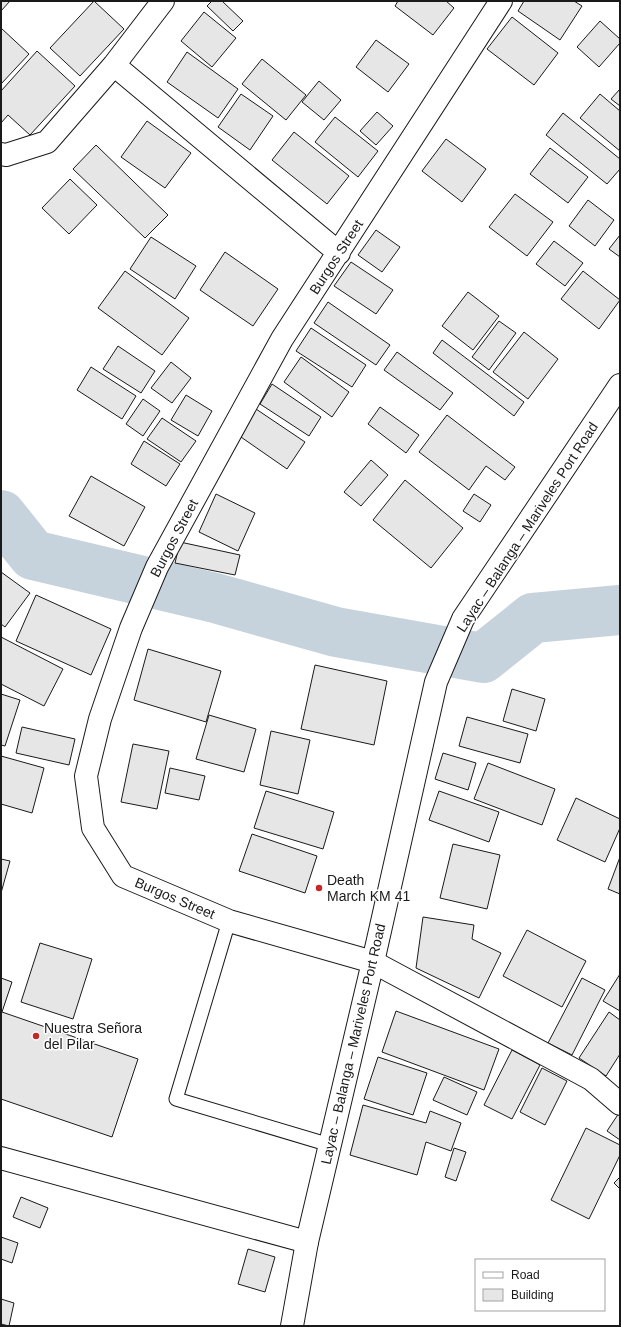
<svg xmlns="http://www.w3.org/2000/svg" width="621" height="1327" font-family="Arial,sans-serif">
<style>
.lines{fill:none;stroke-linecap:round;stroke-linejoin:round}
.river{stroke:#c6d2dc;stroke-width:50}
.building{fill:#e6e6e6;stroke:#1a1a1a}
.lane-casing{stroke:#1a1a1a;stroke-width:15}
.street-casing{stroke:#1a1a1a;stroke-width:24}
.secondary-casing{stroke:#1a1a1a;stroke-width:24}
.lane{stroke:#fff;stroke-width:13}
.street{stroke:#fff;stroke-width:22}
.secondary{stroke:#fff;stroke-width:22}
.poi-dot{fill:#c62828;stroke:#fff;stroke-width:1.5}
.labels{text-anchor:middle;stroke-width:3;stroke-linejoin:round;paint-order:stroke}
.street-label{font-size:14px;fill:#1a1a1a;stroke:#fff}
.poi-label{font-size:14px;fill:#1a1a1a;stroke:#fff;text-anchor:start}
</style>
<rect width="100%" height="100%" fill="#fff"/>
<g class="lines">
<path class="river" d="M 1,515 L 33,555 L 215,598 L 336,632 L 483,658 L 533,618 L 620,610"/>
</g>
<path class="building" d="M 1,1 L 10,1 L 1,11 Z
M 94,1 L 124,29 L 80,76 L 50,48 Z
M 212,1 L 222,1 L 243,21 L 233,31 L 207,6 Z
M 398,1 L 446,1 L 454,8 L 433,35 L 395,6 Z
M 524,1 L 574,1 L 582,6 L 560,40 L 518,11 Z
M 204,12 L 236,38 L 212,67 L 181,41 Z
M 512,17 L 558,53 L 534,85 L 487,49 Z
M 600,21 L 620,39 L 620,43 L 599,67 L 577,47 Z
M 1,28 L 29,54 L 1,84 Z
M 376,40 L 409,64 L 388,92 L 356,67 Z
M 37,51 L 75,86 L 30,135 L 8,115 L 1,123 L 1,91 Z
M 187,52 L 238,89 L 218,118 L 167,82 Z
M 262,59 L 306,95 L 286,120 L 242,84 Z
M 319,81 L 341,100 L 324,120 L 302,102 Z
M 620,89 L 620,106 L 611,99 Z
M 241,94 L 273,116 L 250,150 L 218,127 Z
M 600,94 L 620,111 L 620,151 L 580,118 Z
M 377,112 L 393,126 L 376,145 L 360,131 Z
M 563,113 L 620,159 L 620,169 L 607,184 L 546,135 Z
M 335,117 L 378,151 L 358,177 L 315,142 Z
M 147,121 L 191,153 L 165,188 L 121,157 Z
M 294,132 L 349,176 L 327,204 L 272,160 Z
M 446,139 L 486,169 L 462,202 L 422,171 Z
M 96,145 L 168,215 L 145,238 L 73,169 Z
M 550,148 L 588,177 L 568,203 L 530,174 Z
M 70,179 L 97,205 L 69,234 L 42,208 Z
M 515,194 L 553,222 L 527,256 L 489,227 Z
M 588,200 L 614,220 L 595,246 L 569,226 Z
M 376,230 L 400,247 L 382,272 L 358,255 Z
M 620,235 L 620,257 L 609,249 Z
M 151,237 L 196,266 L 175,299 L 130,269 Z
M 554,241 L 583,263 L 565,286 L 536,264 Z
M 225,252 L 278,289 L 253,326 L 200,290 Z
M 351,262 L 393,290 L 376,314 L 334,286 Z
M 125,271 L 189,318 L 162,355 L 98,308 Z
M 583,271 L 620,300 L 599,329 L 561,299 Z
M 468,292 L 499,316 L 473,350 L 442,326 Z
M 328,302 L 390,345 L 376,365 L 314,323 Z
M 499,321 L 516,333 L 489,370 L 472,357 Z
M 311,328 L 366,365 L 352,387 L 296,351 Z
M 524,332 L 558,359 L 528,399 L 493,372 Z
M 442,340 L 524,402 L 514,416 L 433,353 Z
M 118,346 L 155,371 L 141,393 L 103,369 Z
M 397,352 L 453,393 L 440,410 L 384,370 Z
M 301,357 L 349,392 L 332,417 L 284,382 Z
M 171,362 L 191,378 L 172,403 L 151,388 Z
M 91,367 L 136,396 L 122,419 L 77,390 Z
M 272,384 L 321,417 L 309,436 L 260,404 Z
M 186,395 L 212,411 L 198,436 L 171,420 Z
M 143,399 L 160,411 L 143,436 L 126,424 Z
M 380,407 L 419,435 L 406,453 L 368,424 Z
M 256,409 L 305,442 L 287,469 L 238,435 Z
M 447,415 L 515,467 L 505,480 L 486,466 L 469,490 L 419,452 Z
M 162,418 L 196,441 L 181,462 L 147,439 Z
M 144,441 L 180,464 L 166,486 L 131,464 Z
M 371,460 L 388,475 L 361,506 L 344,492 Z
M 91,476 L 145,507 L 124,546 L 69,516 Z
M 405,480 L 463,528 L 431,568 L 373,520 Z
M 216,494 L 255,513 L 238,551 L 199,532 Z
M 474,494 L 491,505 L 480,522 L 463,511 Z
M 180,542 L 240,555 L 235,575 L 175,563 Z
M 1,572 L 30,593 L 5,627 L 1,624 Z
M 36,595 L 111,629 L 91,675 L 16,641 Z
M 1,637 L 63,669 L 44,706 L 1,684 Z
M 148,649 L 221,671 L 206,722 L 134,700 Z
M 315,665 L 387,681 L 374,745 L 301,729 Z
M 512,689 L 545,699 L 536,731 L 503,721 Z
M 1,694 L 20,700 L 5,746 L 1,745 Z
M 209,715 L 256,729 L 244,772 L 196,759 Z
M 467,717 L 528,734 L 520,763 L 459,746 Z
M 22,727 L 75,739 L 69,765 L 16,753 Z
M 271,731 L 310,740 L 298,794 L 260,785 Z
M 133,744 L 169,751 L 157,809 L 121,802 Z
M 443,753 L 476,763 L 468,790 L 435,779 Z
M 1,756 L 44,768 L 32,813 L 1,804 Z
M 488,763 L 555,789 L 542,825 L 474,799 Z
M 170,768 L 205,776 L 199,800 L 165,793 Z
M 266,791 L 334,812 L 323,849 L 254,828 Z
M 439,791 L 499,812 L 489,842 L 429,820 Z
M 576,798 L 620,819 L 620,828 L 605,862 L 557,840 Z
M 252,834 L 317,856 L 305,893 L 239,871 Z
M 453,844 L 500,855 L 487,909 L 440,898 Z
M 620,857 L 620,894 L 608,889 Z
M 1,859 L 10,861 L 1,893 Z
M 423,917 L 474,925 L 472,939 L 501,953 L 479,998 L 416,968 Z
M 527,930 L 586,961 L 562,1007 L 503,976 Z
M 40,943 L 92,959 L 73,1019 L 21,1002 Z
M 620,974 L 620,1011 L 603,1001 Z
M 1,978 L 12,982 L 2,1012 L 138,1059 L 112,1137 L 1,1099 Z
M 582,978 L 605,990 L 572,1055 L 548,1043 Z
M 396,1011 L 499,1049 L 484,1090 L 382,1052 Z
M 609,1012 L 620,1020 L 620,1054 L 606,1076 L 579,1058 Z
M 512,1050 L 540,1065 L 512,1119 L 484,1105 Z
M 378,1057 L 427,1073 L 413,1115 L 364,1099 Z
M 542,1068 L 567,1081 L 545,1125 L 520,1112 Z
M 444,1077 L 477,1092 L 467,1115 L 433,1100 Z
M 363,1105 L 426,1123 L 430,1111 L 461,1123 L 451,1151 L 426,1142 L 417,1175 L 350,1155 Z
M 619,1113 L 620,1114 L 620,1140 L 607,1131 Z
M 586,1128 L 620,1145 L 620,1155 L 589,1219 L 551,1200 Z
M 454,1148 L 466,1152 L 456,1181 L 445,1177 Z
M 620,1177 L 620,1189 L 614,1183 Z
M 21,1197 L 48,1208 L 40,1228 L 13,1217 Z
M 1,1237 L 18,1243 L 12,1263 L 1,1259 Z
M 248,1249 L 275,1257 L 265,1292 L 238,1284 Z
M 1,1299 L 14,1303 L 9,1326 L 1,1324 Z"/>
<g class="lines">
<defs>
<path id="lane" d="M 229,921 L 176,1099 L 330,1145"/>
<path id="street" d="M 501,1 L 282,339 L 157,567 L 131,628 L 100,719 L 86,776 L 93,828 L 123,876 L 229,921 L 373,962 L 591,1079 L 620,1104
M 114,65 L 339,253
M 1,154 L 6,155 L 47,142 L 114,65 L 163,1
M 1,1158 L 307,1242"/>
<path id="secondary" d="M 292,1326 L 307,1242 L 373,962 L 436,682 L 463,619 L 620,385"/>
</defs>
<use href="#lane" class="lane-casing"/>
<use href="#street" class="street-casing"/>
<use href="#secondary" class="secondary-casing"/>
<use href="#lane" class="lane"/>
<use href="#street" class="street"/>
<use href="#secondary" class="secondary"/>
</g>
<g class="poi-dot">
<circle cx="319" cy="888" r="4"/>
<circle cx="36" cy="1036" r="4"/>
</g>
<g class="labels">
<g class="street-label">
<text transform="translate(336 257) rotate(-57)" y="5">Burgos Street</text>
<text transform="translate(527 527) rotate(-57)" y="5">Layac – Balanga – Mariveles Port Road</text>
<text transform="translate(174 538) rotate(-62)" y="5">Burgos Street</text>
<text transform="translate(175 898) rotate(23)" y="5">Burgos Street</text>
<text transform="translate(353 1044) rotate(-77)" y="5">Layac – Balanga – Mariveles Port Road</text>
</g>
<g class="poi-label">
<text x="327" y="885">Death<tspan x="327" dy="16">March KM 41</tspan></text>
<text x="44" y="1033">Nuestra Señora<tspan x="44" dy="16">del Pilar</tspan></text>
</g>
</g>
<rect width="621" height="1327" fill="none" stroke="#1a1a1a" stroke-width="4"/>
<rect x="475" y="1259" width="130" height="52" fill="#ffffff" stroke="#a3a3a3"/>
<rect x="483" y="1272" width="20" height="6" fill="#ffffff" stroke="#a3a3a3"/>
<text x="511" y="1279" font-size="12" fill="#1a1a1a">Road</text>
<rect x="483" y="1289" width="20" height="12" fill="#e6e6e6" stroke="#a3a3a3"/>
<text x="511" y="1299" font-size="12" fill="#1a1a1a">Building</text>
</svg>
